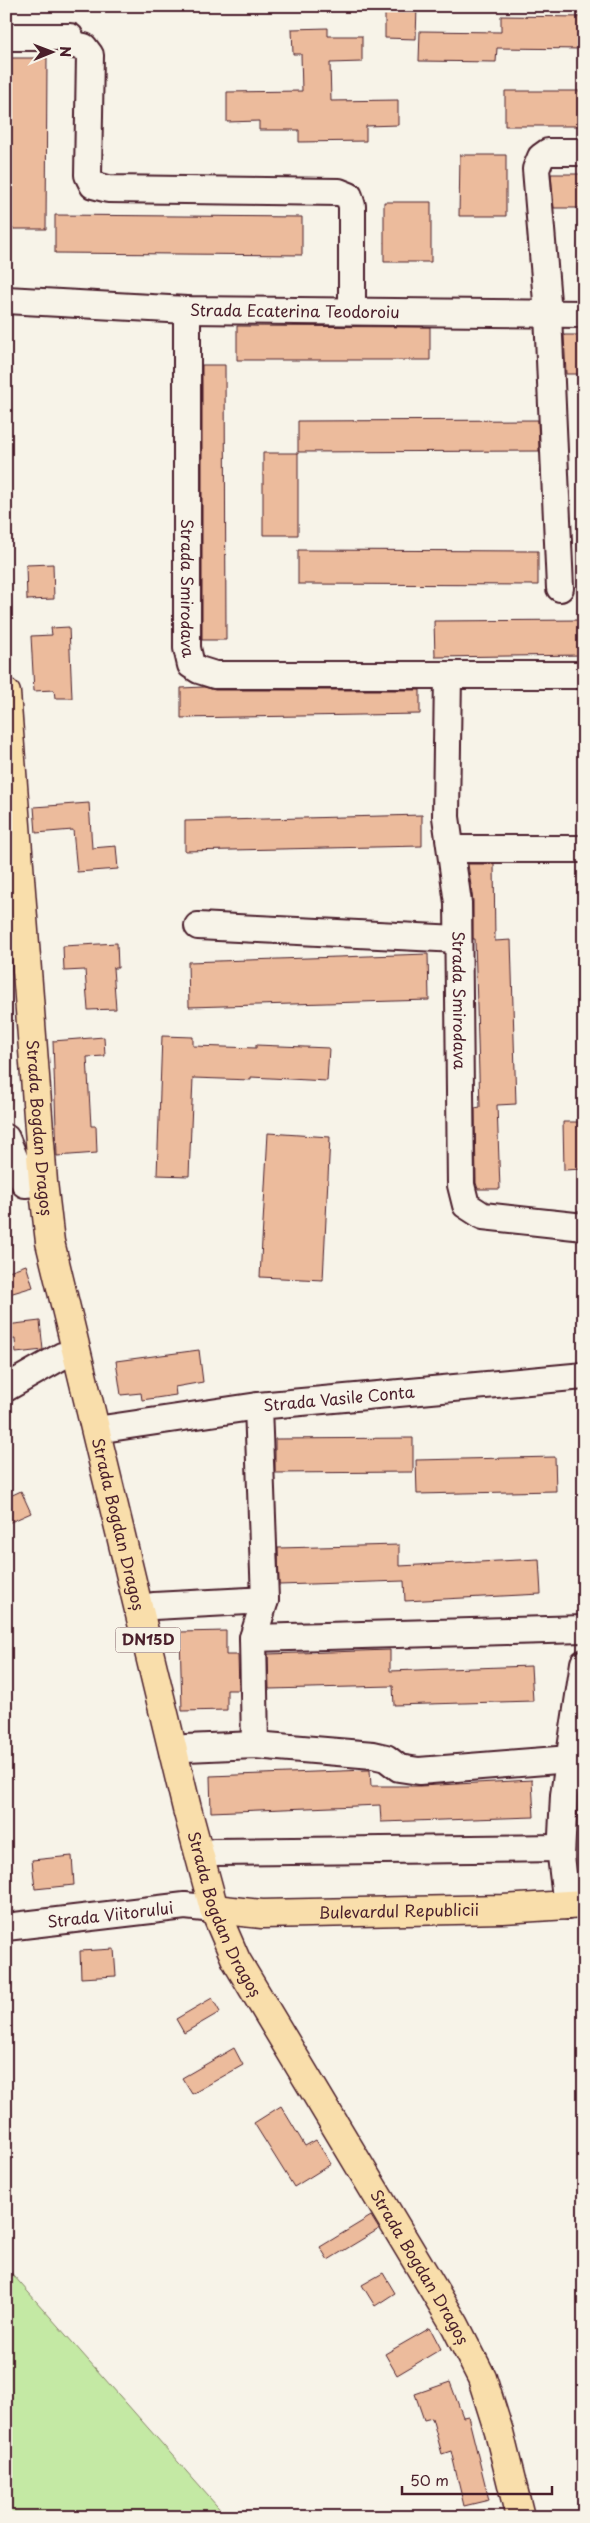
<svg xmlns="http://www.w3.org/2000/svg" width="590" height="2523" font-family="'Playpen Sans',sans-serif">
<style>
.green{fill:#c4e9a4;stroke:#878468}
.building{fill:#ecbb9c;stroke:#4a1f2b}
.lines{fill:none;stroke-linecap:round;stroke-linejoin:round}
.minor-casing{stroke:#4a1f2b;stroke-width:30}
.major-casing{stroke:#4a1f2b;stroke-width:31}
.minor{stroke:#f7f3e8;stroke-width:26}
.major{stroke:#f9deab;stroke-width:28}
.labels{text-anchor:middle;stroke-width:4;stroke-linejoin:round;paint-order:stroke}
.shield{fill:#f7f3e8;stroke:#7e5f64;stroke-width:1}
.shield-label{font-size:15px;font-weight:bold;fill:#4a1f2b}
.street-label{font-size:16px;fill:#4a1f2b;stroke:#f7f3e8}
</style>
<rect width="100%" height="100%" fill="#f7f3e8"/>
<filter id="ink" filterUnits="userSpaceOnUse"><feTurbulence type="fractalNoise" baseFrequency=".02" numOctaves="2"/><feDisplacementMap in="SourceGraphic" scale="10" xChannelSelector="R" yChannelSelector="G"/><feConvolveMatrix kernelMatrix="1 2 1 2 8 2 1 2 1" color-interpolation-filters="sRGB"/></filter>
<g filter="url(#ink)">
<path class="green" d="M 6,2267 L 224,2514 L 225,2517 L 6,2517 Z"/>
<path class="building" d="M 385,6 L 417,6 L 416,39 L 385,38 Z
M 501,16 L 584,17 L 584,49 L 497,48 L 496,62 L 419,61 L 420,31 L 501,32 Z
M 328,28 L 328,36 L 362,36 L 362,62 L 330,63 L 331,101 L 398,100 L 398,125 L 366,126 L 366,141 L 299,142 L 299,130 L 259,130 L 259,121 L 227,122 L 227,92 L 302,91 L 301,54 L 293,54 L 292,29 Z
M 11,58 L 47,58 L 46,229 L 10,229 Z
M 505,91 L 584,91 L 584,126 L 505,126 Z
M 460,155 L 506,155 L 506,216 L 459,216 Z
M 551,174 L 584,174 L 584,208 L 554,208 Z
M 384,202 L 431,202 L 431,262 L 384,262 Z
M 55,215 L 302,217 L 302,255 L 55,253 Z
M 237,326 L 430,327 L 430,360 L 237,360 Z
M 564,335 L 584,335 L 584,374 L 566,374 Z
M 202,365 L 225,365 L 226,640 L 202,640 Z
M 538,420 L 539,451 L 298,452 L 298,421 Z
M 263,453 L 298,453 L 298,535 L 263,535 Z
M 298,550 L 538,551 L 538,585 L 298,584 Z
M 53,564 L 54,599 L 27,600 L 26,565 Z
M 584,620 L 584,655 L 435,657 L 434,621 Z
M 69,627 L 72,698 L 55,698 L 54,690 L 34,691 L 31,636 L 52,635 L 51,628 Z
M 204,687 L 215,690 L 420,690 L 420,714 L 181,718 L 181,688 Z
M 89,803 L 92,848 L 116,846 L 118,869 L 77,872 L 73,830 L 36,833 L 34,807 Z
M 422,815 L 422,846 L 185,851 L 185,821 Z
M 468,864 L 494,864 L 495,941 L 511,940 L 516,1104 L 497,1105 L 500,1189 L 478,1189 L 476,1183 L 475,1108 L 480,1107 L 475,939 L 473,939 L 473,901 Z
M 117,943 L 118,968 L 113,968 L 116,1009 L 88,1010 L 85,970 L 64,971 L 63,946 Z
M 428,954 L 429,1000 L 189,1007 L 188,962 Z
M 162,1036 L 193,1037 L 193,1046 L 256,1048 L 256,1045 L 329,1048 L 327,1081 L 251,1077 L 251,1080 L 193,1078 L 189,1176 L 157,1175 Z
M 104,1037 L 105,1056 L 87,1057 L 91,1126 L 96,1126 L 97,1153 L 57,1156 L 53,1041 Z
M 563,1122 L 584,1122 L 584,1169 L 564,1170 Z
M 268,1133 L 330,1137 L 323,1280 L 260,1277 Z
M 26,1265 L 33,1287 L 6,1295 L 6,1272 Z
M 40,1321 L 43,1350 L 16,1353 L 15,1339 L 6,1340 L 6,1325 Z
M 199,1350 L 203,1382 L 175,1387 L 176,1395 L 142,1400 L 141,1393 L 121,1395 L 116,1361 Z
M 413,1438 L 413,1472 L 275,1473 L 275,1439 Z
M 555,1457 L 556,1491 L 417,1494 L 416,1460 Z
M 21,1491 L 31,1513 L 6,1524 L 6,1498 Z
M 399,1545 L 399,1566 L 539,1559 L 541,1594 L 405,1601 L 404,1581 L 279,1585 L 278,1548 Z
M 226,1631 L 226,1655 L 238,1655 L 239,1690 L 227,1690 L 227,1710 L 182,1711 L 180,1632 Z
M 390,1650 L 390,1671 L 531,1666 L 533,1701 L 394,1705 L 393,1686 L 269,1689 L 268,1654 Z
M 367,1770 L 370,1770 L 371,1786 L 420,1786 L 532,1780 L 534,1817 L 381,1822 L 380,1805 L 211,1812 L 210,1776 Z
M 72,1856 L 74,1885 L 35,1889 L 32,1860 Z
M 114,1949 L 116,1976 L 81,1978 L 80,1951 Z
M 212,1998 L 220,2012 L 184,2033 L 176,2019 Z
M 234,2048 L 243,2065 L 192,2094 L 182,2078 Z
M 281,2106 L 305,2146 L 316,2140 L 331,2164 L 294,2187 L 254,2123 Z
M 371,2216 L 379,2229 L 328,2260 L 320,2247 Z
M 383,2273 L 395,2293 L 375,2306 L 362,2285 Z
M 430,2328 L 441,2349 L 397,2375 L 385,2354 Z
M 450,2382 L 463,2417 L 468,2416 L 489,2500 L 464,2506 L 451,2451 L 442,2454 L 432,2418 L 424,2420 L 415,2394 Z"/>
<g class="lines">
<defs>
<g id="minor">
<path d="M 6,37 L 70,37 L 74,45 L 84,47 L 90,55 L 88,175 L 93,185 L 108,189 L 339,192 L 349,196 L 352,206 L 352,311"/>
<path id="s1" d="M 6,300 L 187,310 L 584,314"/>
<path id="s2" d="M 187,310 L 187,648 L 191,665 L 199,670 L 215,675 L 584,675"/>
<path d="M 560,588 L 548,314 L 536,169 L 541,157 L 548,152 L 584,152"/>
<path id="s3" d="M 448,675 L 446,817 L 458,903 L 461,1185 L 466,1205 L 483,1216 L 584,1227"/>
<path d="M 451,849 L 584,849"/>
<path d="M 198,926 L 458,939"/>
<path d="M 6,1138 L 25,1184 L 43,1182"/>
<path d="M 6,1388 L 62,1356 L 77,1353"/>
<path id="s4" d="M 96,1430 L 258,1406 L 584,1376"/>
<path d="M 140,1609 L 154,1606 L 265,1600"/>
<path d="M 253,1638 L 584,1629"/>
<path d="M 255,1745 L 253,1638 L 265,1600 L 258,1406"/>
<path d="M 173,1752 L 186,1748 L 255,1745 L 373,1755 L 386,1758 L 399,1768 L 419,1771 L 570,1759"/>
<path d="M 200,1855 L 214,1852 L 561,1848"/>
<path d="M 567,1906 L 561,1856 L 564,1795 L 584,1663"/>
<path id="s5" d="M 6,1927 L 185,1906 L 214,1909"/>
</g>
<g id="major">
<path id="s6" d="M 6,693 L 43,1182 L 50,1242 L 187,1809 L 214,1909 L 236,1960 L 455,2325 L 482,2378 L 499,2432 L 520,2517"/>
<path id="s7" d="M 214,1909 L 262,1914 L 503,1909 L 584,1904"/>
</g>
</defs>
<use href="#minor" class="minor-casing"/>
<use href="#major" class="major-casing"/>
<use href="#minor" class="minor"/>
<use href="#major" class="major"/>
</g>
</g>
<g class="labels">
<rect class="shield" x="115.5" y="1627.5" width="65" height="25" rx="4"/>
<g class="shield-label">
<text x="148" y="1645">DN15D</text>
</g>
<g class="street-label">
<text dy="6" stroke="none"><textPath href="#s1" startOffset="289">Strada Ecaterina Teodoroiu</textPath></text>
<text dy="6" stroke="none"><textPath href="#s2" startOffset="278">Strada Smirodava</textPath></text>
<text dy="6" stroke="none"><textPath href="#s3" startOffset="326">Strada Smirodava</textPath></text>
<text dy="6" stroke="none"><textPath href="#s6" startOffset="436">Strada Bogdan Dragoș</textPath></text>
<text dy="6" stroke="none"><textPath href="#s4" startOffset="245">Strada Vasile Conta</textPath></text>
<text dy="6" stroke="none"><textPath href="#s6" startOffset="841">Strada Bogdan Dragoș</textPath></text>
<text dy="6" stroke="none"><textPath href="#s7" startOffset="185">Bulevardul Republicii</textPath></text>
<text dy="6" stroke="none"><textPath href="#s6" startOffset="1246">Strada Bogdan Dragoș</textPath></text>
<text dy="6" stroke="none"><textPath href="#s5" startOffset="105">Strada Viitorului</textPath></text>
<text dy="6" stroke="none"><textPath href="#s6" startOffset="1651">Strada Bogdan Dragoș</textPath></text>
</g>
</g>
<rect width="590" height="2523" fill="none" stroke="#f7f3e8" stroke-width="25"/>
<rect x="12" y="12" width="565" height="2498" fill="none" stroke="#4a1f2b" stroke-width="2" filter="url(#ink)"/>
<g transform="translate(52 52) rotate(89)" stroke="#f7f3e8" stroke-width="4" paint-order="stroke">
<path d="M0-4L9 19L0 12L-9 19Z" fill="#4a1f2b"/>
<text y="-8" font-size="14" font-weight="bold" text-anchor="middle" fill="#4a1f2b">N</text>
</g>
<path d="M402 2486v8h150v-8" fill="none" stroke="#4a1f2b" stroke-width="2.5"/>
<text x="410" y="2486" font-size="15" fill="#4a1f2b" stroke="#f7f3e8" stroke-width="4" paint-order="stroke">50 m</text>
</svg>
